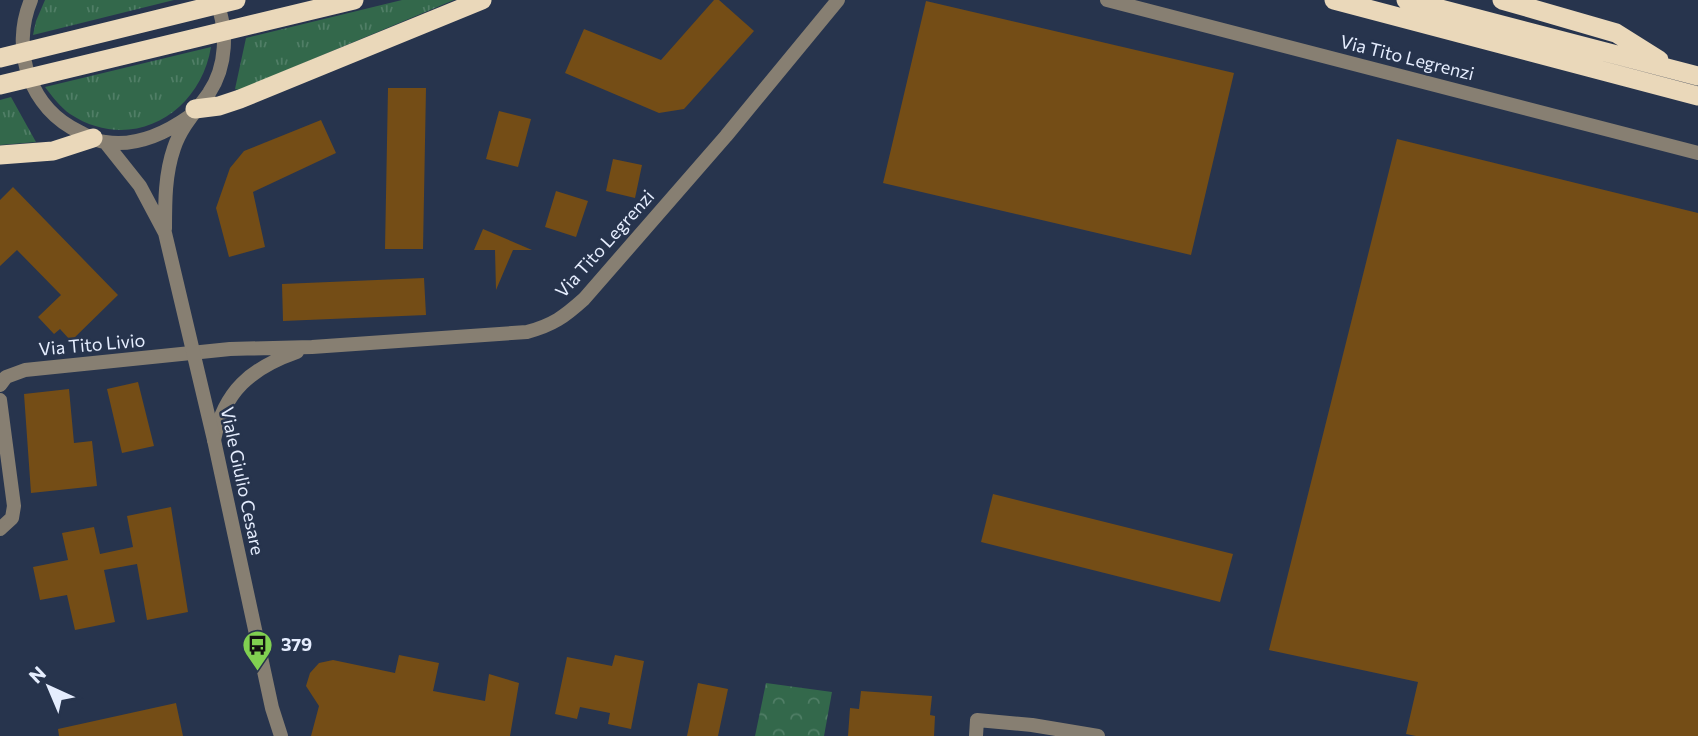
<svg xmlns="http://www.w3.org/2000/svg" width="1698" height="736" font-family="Commissioner,sans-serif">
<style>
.grass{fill:url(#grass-tufts)}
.park{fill:url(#park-crowns)}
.building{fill:#744d16}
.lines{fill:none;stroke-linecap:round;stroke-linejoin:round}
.minor{stroke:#877f72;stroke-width:14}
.tertiary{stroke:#877f72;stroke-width:14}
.trunk{stroke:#ead8ba;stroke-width:19}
.labels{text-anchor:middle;stroke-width:5;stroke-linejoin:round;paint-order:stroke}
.street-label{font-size:18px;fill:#e5edfe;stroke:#27344d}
.poi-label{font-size:18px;font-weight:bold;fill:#e5edfe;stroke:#27344d;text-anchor:start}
</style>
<defs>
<pattern id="grass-tufts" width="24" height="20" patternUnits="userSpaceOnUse" patternTransform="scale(1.75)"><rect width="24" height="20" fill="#33684b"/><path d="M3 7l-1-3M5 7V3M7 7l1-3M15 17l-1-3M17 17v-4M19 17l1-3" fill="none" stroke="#507e66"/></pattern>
<pattern id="park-crowns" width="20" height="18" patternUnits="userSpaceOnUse" patternTransform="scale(1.75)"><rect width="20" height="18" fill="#33684b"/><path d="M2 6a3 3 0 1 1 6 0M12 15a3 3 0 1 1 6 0" fill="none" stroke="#507e66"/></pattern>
</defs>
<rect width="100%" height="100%" fill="#27344d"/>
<path class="grass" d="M 45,0 L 174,0 L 33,35 L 36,21 Z
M 402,0 L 454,0 L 239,90 L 235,89 L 246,38 Z
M 211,47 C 200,114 131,154 70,114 C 60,107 52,96 45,87 Z
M 11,97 L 36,142 L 0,145 L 0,100 Z"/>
<path class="park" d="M 766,683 L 832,692 L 824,736 L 755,736 Z"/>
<path class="building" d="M 714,0 L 719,0 L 754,31 L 684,109 L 659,113 L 565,73 L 584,29 L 661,60 Z
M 926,1 L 1234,73 L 1191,255 L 883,183 Z
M 388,88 L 426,88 L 423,249 L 385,249 Z
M 499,111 L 531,119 L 518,167 L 486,159 Z
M 321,120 L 336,153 L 253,192 L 265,247 L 229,257 L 216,208 L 230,168 L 244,151 Z
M 1397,139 L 1698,213 L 1698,736 L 1416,736 L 1406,734 L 1418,682 L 1269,650 Z
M 613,159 L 642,165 L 635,198 L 606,191 Z
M 13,187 L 118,295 L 71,341 L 60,329 L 54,334 L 38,317 L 61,295 L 17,250 L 0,266 L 0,200 Z
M 556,191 L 588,201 L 576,237 L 545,227 Z
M 483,229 L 532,250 L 513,250 L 496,290 L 495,250 L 474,250 Z
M 424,278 L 426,315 L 283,321 L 282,284 Z
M 138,382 L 154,446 L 122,453 L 107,389 Z
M 69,389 L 74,443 L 92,441 L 97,486 L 31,493 L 24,394 Z
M 993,494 L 1233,554 L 1220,602 L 981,542 Z
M 171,507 L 188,612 L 147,620 L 137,564 L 104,570 L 115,622 L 75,630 L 67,595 L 40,600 L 33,567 L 68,560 L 62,533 L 94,527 L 100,554 L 133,547 L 127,516 Z
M 399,655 L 439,663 L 433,691 L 485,701 L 489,674 L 519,683 L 510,736 L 311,736 L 319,706 L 306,686 L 310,673 L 319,663 L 333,660 L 395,673 Z
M 615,655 L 644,661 L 631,729 L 608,724 L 610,713 L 580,707 L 577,719 L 555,714 L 567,657 L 612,666 Z
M 698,683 L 728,689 L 718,736 L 687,736 Z
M 861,691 L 932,696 L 930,715 L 935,716 L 934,736 L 848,736 L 850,708 L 859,709 Z
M 176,703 L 183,736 L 59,736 L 58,729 Z"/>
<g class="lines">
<path class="minor" d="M 1107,0 L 1698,153
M 0,385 L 6,377 L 25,370 L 230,349 L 312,347 L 527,332 C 553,325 564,317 584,299 L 726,136 L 838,0
M 0,400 L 14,506 L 12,518 L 0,529
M 214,440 C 224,391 251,368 297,352
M 976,736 L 977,720 L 1032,725 L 1098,736"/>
<path class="tertiary" d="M 31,0 C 10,50 30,109 80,132 C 87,136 96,141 105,142 C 135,147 166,133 190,116
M 105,142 L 140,186 L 165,233 L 214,440 L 272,708 L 281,736
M 165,229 C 165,201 165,174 174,148 C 181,127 196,111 209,93 C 227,66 228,30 216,0"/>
<path class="trunk" d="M 1334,0 L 1698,96
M 1406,0 L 1698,76
M 1502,0 L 1616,33 L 1659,60
M 0,58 L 236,0
M 0,85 L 354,0
M 195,109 L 219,106 L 240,99 L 482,0
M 0,155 L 53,151 L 93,138"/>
</g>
<defs>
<symbol id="bus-pin" viewBox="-11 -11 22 30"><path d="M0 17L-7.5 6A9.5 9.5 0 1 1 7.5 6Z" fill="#80d051" stroke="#27344d"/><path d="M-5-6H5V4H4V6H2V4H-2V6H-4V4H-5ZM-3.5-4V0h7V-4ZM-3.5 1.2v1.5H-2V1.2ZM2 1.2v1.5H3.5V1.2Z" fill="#111"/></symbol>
</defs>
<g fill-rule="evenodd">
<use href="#bus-pin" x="240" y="628" width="35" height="47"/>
</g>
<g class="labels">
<g class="street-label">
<text transform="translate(1407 58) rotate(14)" y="6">Via Tito Legrenzi</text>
<text transform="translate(605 244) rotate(-48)" y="6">Via Tito Legrenzi</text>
<text transform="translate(92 345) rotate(-5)" y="6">Via Tito Livio</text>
<text transform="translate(242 481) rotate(78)" y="6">Viale Giulio Cesare</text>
</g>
<g class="poi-label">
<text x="281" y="651">379</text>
</g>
</g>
<g transform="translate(49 687) rotate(316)" stroke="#27344d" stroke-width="5" paint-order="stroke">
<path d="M0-5L12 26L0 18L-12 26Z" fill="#e5edfe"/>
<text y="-10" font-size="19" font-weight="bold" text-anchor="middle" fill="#e5edfe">N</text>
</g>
</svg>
